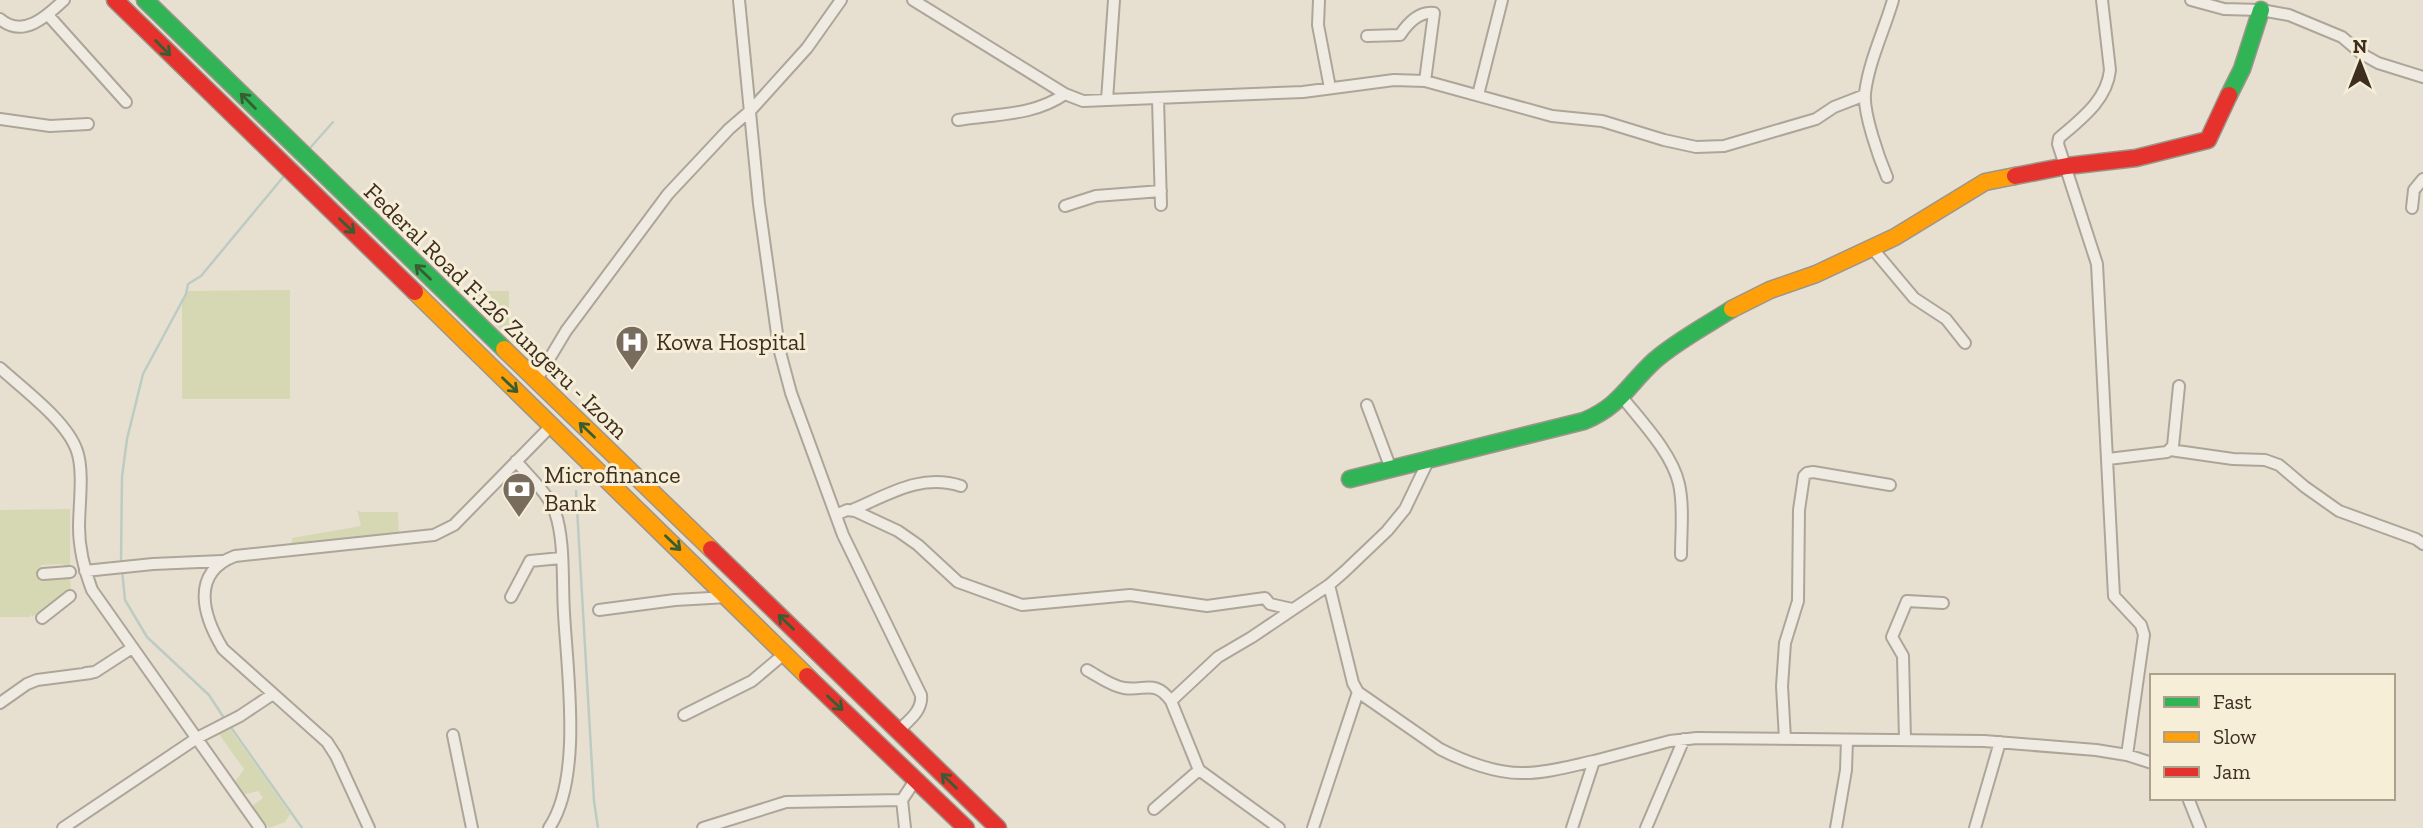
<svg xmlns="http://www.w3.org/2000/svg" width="2423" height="828" font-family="'Zilla Slab',serif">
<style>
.green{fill:#d6d7b3}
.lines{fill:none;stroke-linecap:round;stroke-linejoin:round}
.stream{stroke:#bcccc2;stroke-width:2.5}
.street-casing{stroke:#ada599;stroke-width:14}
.fast-casing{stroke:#9c958a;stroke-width:19}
.slow-casing{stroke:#9c958a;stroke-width:19}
.jam-casing{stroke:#9c958a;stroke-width:19}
.street{stroke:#efebe3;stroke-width:10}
.fast{stroke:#30b455;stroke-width:16}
.slow{stroke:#ff9f0a;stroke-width:16}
.jam{stroke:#e5322d;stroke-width:16}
.oneway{stroke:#385d33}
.labels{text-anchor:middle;stroke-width:6;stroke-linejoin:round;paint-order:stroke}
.street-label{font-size:24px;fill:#3d2e20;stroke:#f7eed8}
.poi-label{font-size:24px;fill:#3d2e20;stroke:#f7eed8;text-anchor:start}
</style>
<rect width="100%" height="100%" fill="#e7e0d1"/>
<path class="green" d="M 290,290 L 290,399 L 182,399 L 182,303 L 187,291 Z
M 456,291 L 509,291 L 509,337 L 489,318 L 488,298 Z
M 70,509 L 70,568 L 65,569 L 63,564 L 41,565 L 42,577 L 70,574 L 71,589 L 32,617 L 32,614 L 30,617 L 0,617 L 0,510 Z
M 357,510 L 361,512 L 398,512 L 399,535 L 292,547 L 292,538 L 361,526 Z
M 230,729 L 290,814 L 285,822 L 269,828 L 252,806 L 263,798 L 258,791 L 242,795 L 234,783 L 244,769 L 216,730 Z"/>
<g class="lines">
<path class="stream" d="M 310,148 L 333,122
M 576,491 L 594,801 L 598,828
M 121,563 L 122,477 L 127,439 L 143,374 L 186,294 L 188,284 L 201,276 L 284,176
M 122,570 L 125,600 L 147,637 L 209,695 L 226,721
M 230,726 L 302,828"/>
<defs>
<path id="street" d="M 739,0 L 759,204 L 779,348 L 791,393 L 843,535 L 921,695 C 923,711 908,721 898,731
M 913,0 L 1065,94 L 1083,101 L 1303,92 L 1394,80 L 1425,81 L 1552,116 L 1602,121 L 1664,140 L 1696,147 L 1724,146 L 1816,119 L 1834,107 L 1865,95
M 1319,0 L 1318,25 L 1330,88
M 2102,0 L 2110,70 C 2107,100 2081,119 2059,138 L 2058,144 L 2097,264 L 2114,596 L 2141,625 L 2144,635 L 2127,755
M 2191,0 L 2224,9 L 2261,10 L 2289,15 L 2342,37 L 2362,54 L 2378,63 L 2423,77
M 48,15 L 126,102
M 0,19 C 23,39 47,16 64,0
M 1367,36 L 1400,35 C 1408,23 1419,11 1434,13 L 1425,81
M 1478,95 L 1502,0
M 1158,99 L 1161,205
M 1107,100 L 1114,0
M 0,119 L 50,126 L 88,124
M 958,120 C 994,114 1034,116 1065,94
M 1887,177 C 1879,158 1863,113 1865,93 C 1869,61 1884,31 1893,0
M 1065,206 L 1096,196 L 1161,191
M 2412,208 L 2414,190 L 2423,179
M 1872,248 L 1914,298 L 1946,319 L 1965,343
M 0,368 C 23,389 67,421 77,451 C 84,471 79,505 79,527 C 79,549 84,569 92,590 L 260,828
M 536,381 L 566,331 L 668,194 L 729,129 L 751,110 L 807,48 L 841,0
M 1622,397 C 1641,421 1672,453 1679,484 C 1684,507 1681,532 1681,555
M 1367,405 L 1391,469
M 2170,450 L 2233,459 L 2265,460 L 2279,465 L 2305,487 L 2339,511 L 2416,539 L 2423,544
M 2108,459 L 2167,452 L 2173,446 L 2179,386
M 516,461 C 529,477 548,493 555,512 C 565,540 562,582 564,613 C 567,671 583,778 549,828
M 852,510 C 888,495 920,473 961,486
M 836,515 L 847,510 L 855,511 L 898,531 L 918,545 L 958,582 L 1022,605 L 1130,595 L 1207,606 L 1265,598 L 1270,604 L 1292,609
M 85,571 L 153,564 L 222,561
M 43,574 L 70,572
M 1329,585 L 1353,683 L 1358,692 L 1440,749 C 1463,761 1497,774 1524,773 C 1547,773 1571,766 1594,761
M 511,597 L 530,561 L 561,558
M 599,610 L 675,600 L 728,597
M 42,618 L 70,596
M 1087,670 C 1098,676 1111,686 1124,688 C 1145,691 1155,679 1171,701 L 1199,770
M 86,673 L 95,672 L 132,648
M 1171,701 L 1218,657 L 1252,637 L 1329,585 L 1344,572 L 1387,531 L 1405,509 L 1429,459
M 0,703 L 27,684 L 37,680 L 91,673
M 684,715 L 752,681 L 784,654
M 453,735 L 472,828
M 1785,739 L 1782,686 L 1785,643 L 1798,601 L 1799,510 L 1804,476 L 1807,473 L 1813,472 L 1890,485
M 1905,740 L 1903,656 L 1892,637 L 1907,601 L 1943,603
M 2188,798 L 2200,828
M 1154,809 L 1199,770 L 1279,828
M 63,828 L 197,738 L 240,716 L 273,694
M 369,828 L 336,756 L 327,742 L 223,649 C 203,616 190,573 235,556 L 434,535 L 454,525 L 552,425
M 703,828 L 786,802 L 902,800
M 905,828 L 902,800 L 916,779
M 1313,828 L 1358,692
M 1572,828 L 1594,761 L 1670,741 L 1697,738 L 1984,741 L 2096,750 L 2127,755 L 2152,763
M 1646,828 L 1684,739
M 1836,828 L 1846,770 L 1847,740
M 1975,828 L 2000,742"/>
<path id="fast" d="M 145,0 L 504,349
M 2229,95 L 2242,69 L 2261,10
M 1350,479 L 1584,421 C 1620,406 1627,386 1654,361 C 1675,342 1707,325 1732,309"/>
<path id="slow" d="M 415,292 L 807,676
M 1732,309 L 1770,290 L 1816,274 L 1895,237 L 1985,182 L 2015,176
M 504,349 L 711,549"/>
<path id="jam" d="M 115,0 L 415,292
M 2015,176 L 2067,166 L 2136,158 L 2208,140 L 2229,95
M 711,549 L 998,828
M 807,676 L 966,828"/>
</defs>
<use href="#street" class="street-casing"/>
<use href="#fast" class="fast-casing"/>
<use href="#slow" class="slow-casing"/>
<use href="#jam" class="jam-casing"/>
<use href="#street" class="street"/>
<use href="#fast" class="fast"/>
<use href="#slow" class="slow"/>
<use href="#jam" class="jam"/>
</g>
<defs><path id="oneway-shaft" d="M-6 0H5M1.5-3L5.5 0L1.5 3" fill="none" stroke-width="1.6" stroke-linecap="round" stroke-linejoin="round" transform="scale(1.75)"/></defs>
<g class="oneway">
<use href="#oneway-shaft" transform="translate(163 48) rotate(45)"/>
<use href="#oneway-shaft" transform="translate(248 101) rotate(-135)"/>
<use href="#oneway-shaft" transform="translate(347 226) rotate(44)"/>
<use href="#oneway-shaft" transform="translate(423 272) rotate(-136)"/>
<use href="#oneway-shaft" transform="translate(510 385) rotate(44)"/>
<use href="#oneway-shaft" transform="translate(587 430) rotate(-136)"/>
<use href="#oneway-shaft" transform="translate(673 543) rotate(44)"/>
<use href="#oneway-shaft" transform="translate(786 622) rotate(-136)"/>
<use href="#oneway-shaft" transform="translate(835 703) rotate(43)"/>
<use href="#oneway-shaft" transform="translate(949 781) rotate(-136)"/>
</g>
<defs>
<symbol id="hospital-pin" viewBox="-11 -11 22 30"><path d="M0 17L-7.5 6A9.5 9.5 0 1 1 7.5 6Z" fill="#786c5e" stroke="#f7eed8"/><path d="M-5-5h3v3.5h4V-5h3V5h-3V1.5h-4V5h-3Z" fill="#fff"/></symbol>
<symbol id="bank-pin" viewBox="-11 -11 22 30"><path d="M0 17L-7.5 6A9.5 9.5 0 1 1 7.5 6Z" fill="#786c5e" stroke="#f7eed8"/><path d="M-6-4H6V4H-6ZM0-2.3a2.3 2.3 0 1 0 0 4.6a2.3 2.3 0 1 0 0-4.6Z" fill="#fff"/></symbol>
</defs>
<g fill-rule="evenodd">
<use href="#hospital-pin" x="613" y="323" width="38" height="52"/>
<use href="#bank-pin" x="500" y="470" width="38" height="52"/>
</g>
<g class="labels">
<g class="street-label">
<text transform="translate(496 311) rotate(44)" y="8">Federal Road F.126 Zungeru - Izom</text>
</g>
<g class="poi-label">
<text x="656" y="350">Kowa Hospital</text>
<text x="544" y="483">Microfinance<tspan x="544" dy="28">Bank</tspan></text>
</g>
</g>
<rect x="2150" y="674" width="245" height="126" fill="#f7eed8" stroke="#ada18e" stroke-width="2"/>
<rect x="2164" y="697" width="35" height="10" fill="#30b455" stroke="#ada18e" stroke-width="2"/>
<text x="2213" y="709" font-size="21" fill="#3d2e20">Fast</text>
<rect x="2164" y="732" width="35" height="10" fill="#ff9f0a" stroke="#ada18e" stroke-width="2"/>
<text x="2213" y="744" font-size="21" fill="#3d2e20">Slow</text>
<rect x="2164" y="767" width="35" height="10" fill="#e5322d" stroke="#ada18e" stroke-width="2"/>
<text x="2213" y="779" font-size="21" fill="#3d2e20">Jam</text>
<g transform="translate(2360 63)" stroke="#f7eed8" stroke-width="5" paint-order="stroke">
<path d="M0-5L12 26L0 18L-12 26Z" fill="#3d2e20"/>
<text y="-10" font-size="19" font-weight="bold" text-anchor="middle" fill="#3d2e20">N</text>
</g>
</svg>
